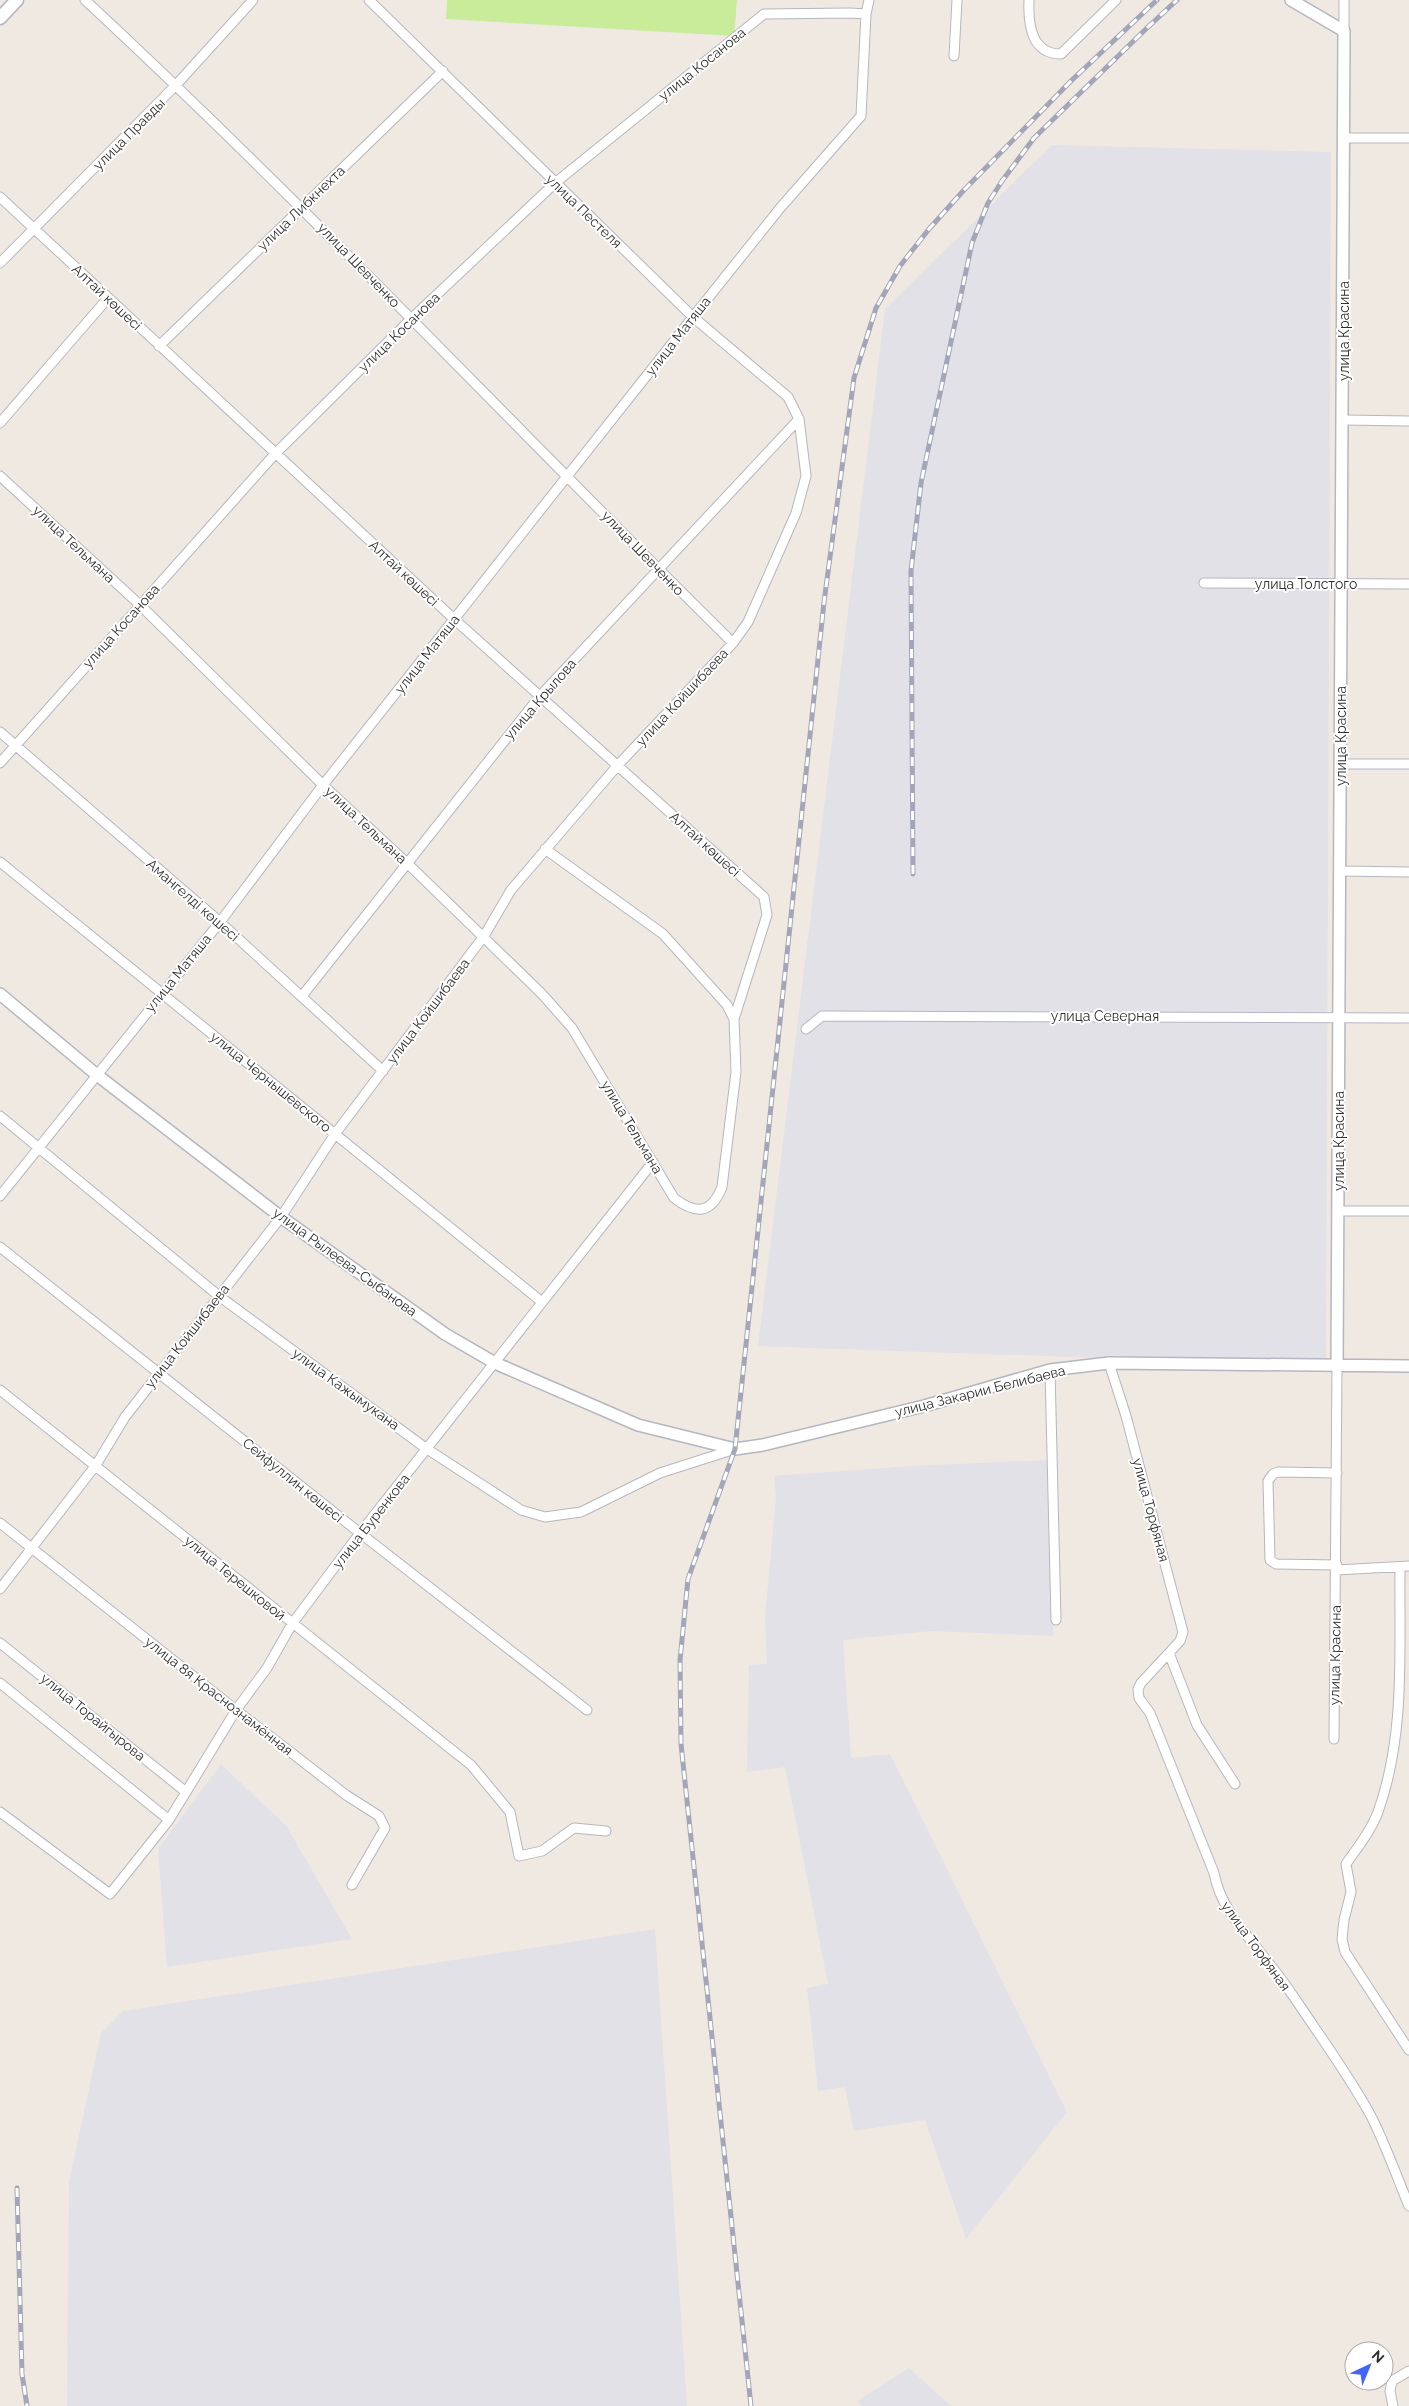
<svg xmlns="http://www.w3.org/2000/svg" width="1409" height="2406" font-family="Raleway,sans-serif">
<style>
.industrial{fill:#e3e1e8}
.pitch{fill:#c9ec9a}
.lines{fill:none;stroke-linecap:round;stroke-linejoin:round}
.minor-casing{stroke:#b4b7c1;stroke-width:11}
.tertiary-casing{stroke:#b4b7c1;stroke-width:14}
.secondary-casing{stroke:#b4b7c1;stroke-width:15}
.minor{stroke:#fff;stroke-width:9}
.tertiary{stroke:#fff;stroke-width:11}
.secondary{stroke:#fff;stroke-width:12}
.rail-casing{stroke:#a3a6b8;stroke-width:5}
.rail{stroke:#fff;stroke-width:3;stroke-dasharray:9;stroke-linecap:butt}
.labels{text-anchor:middle;stroke-width:4;stroke-linejoin:round;paint-order:stroke}
.street-label{font-size:14px;fill:#2e2e2e;stroke:#fff}
</style>
<rect width="100%" height="100%" fill="#efe9e1"/>
<path class="industrial" d="M 1052,145 L 1331,152 L 1326,1366 L 758,1346 L 885,309 Z
M 1049,1460 L 1053,1636 L 931,1631 L 843,1640 L 851,1758 L 890,1754 L 1067,2112 L 966,2239 L 925,2120 L 854,2131 L 845,2087 L 818,2091 L 807,1988 L 828,1984 L 785,1767 L 747,1772 L 749,1665 L 767,1664 L 765,1617 L 776,1498 L 774,1476 L 912,1466 Z
M 221,1764 L 287,1827 L 352,1939 L 167,1967 L 158,1849 Z
M 655,1929 L 687,2406 L 67,2406 L 69,2182 L 101,2033 L 123,2011 Z
M 909,2368 L 951,2406 L 862,2406 L 857,2401 Z"/>
<path class="pitch" d="M 447,0 L 737,0 L 734,36 L 446,19 Z"/>
<g class="lines">
<defs>
<path id="minor" d="M 85,0 C 308,207 516,429 733,643
M 1029,0 C 1028,24 1031,54 1061,54 L 1116,0
M 1344,31 L 1344,0
M 954,56 L 957,0
M 1344,138 L 1409,138
M 0,197 L 454,619 L 764,897 L 767,915 L 734,1019
M 0,263 L 176,85 L 253,0
M 159,346 L 443,71
M 1344,420 L 1409,421
M 0,423 L 108,298
M 0,476 L 140,605 L 323,785 L 408,864 L 542,994 L 572,1028 L 674,1198 C 695,1214 711,1215 722,1187 L 736,1072 L 734,1019 L 727,1005 L 663,934 L 545,849
M 1204,583 L 1409,584
M 0,732 L 220,922 L 383,1071
M 0,763 L 275,454 L 411,319 L 555,183 L 764,14 L 850,13 L 866,14
M 1340,764 L 1409,764
M 0,862 L 542,1302
M 1341,871 L 1409,872
M 302,996 L 540,696 L 799,419
M 806,1029 L 822,1016 L 1409,1018
M 0,1116 L 219,1296 L 427,1449 L 521,1510 L 545,1517 L 581,1512 L 660,1473 L 735,1449
M 0,1196 L 220,922 L 323,785 L 693,317 L 781,207 L 861,116 L 866,14 L 869,0
M 1339,1211 L 1409,1211
M 0,1247 L 360,1533 L 587,1710
M 1109,1363 L 1126,1416 L 1183,1632 L 1180,1641 L 1141,1683 L 1138,1689 L 1139,1698 L 1150,1713 L 1214,1873 C 1221,1911 1249,1936 1271,1966 C 1281,1978 1289,1990 1298,2003 C 1322,2039 1352,2080 1372,2118 C 1386,2146 1397,2177 1409,2206
M 1050,1370 L 1056,1620
M 0,1390 L 471,1765 L 510,1812 L 519,1856 L 542,1851 L 574,1828 L 606,1831
M 0,1523 L 236,1710 L 346,1795 L 379,1816 L 385,1828 L 352,1885
M 1337,1565 L 1276,1564 L 1270,1560 L 1268,1481 L 1273,1474 L 1278,1472 L 1337,1473
M 1400,1567 C 1399,1648 1406,1734 1378,1812 C 1371,1831 1357,1848 1346,1864 L 1351,1892 L 1344,1920 L 1342,1939 L 1345,1952 L 1409,2050
M 1337,1570 L 1409,1566
M 0,1589 L 96,1465 L 125,1417 L 281,1217 L 335,1134 L 484,936 L 511,890 L 618,765 L 733,643 L 748,622 L 796,513 L 806,476 L 799,419 L 788,397 L 693,317 L 369,0
M 0,1643 L 186,1792
M 1169,1653 L 1197,1725 L 1235,1784
M 0,1683 L 169,1820
M 1334,1739 L 1337,1366
M 0,1812 L 110,1894 L 169,1820 L 236,1710 L 267,1668 L 292,1624 L 360,1533 L 653,1162
M 1393,2406 L 1390,2391 L 1392,2381 L 1409,2371"/>
<path id="tertiary" d="M 1291,0 L 1344,31 L 1337,1366
M 0,994 L 97,1075 L 281,1217 L 445,1334 L 495,1363 L 638,1425 L 735,1449 L 763,1445 L 924,1406 L 1050,1370 L 1109,1363 L 1409,1366"/>
<path id="secondary" d="M 0,18 L 17,0"/>
</defs>
<use href="#minor" class="minor-casing"/>
<use href="#tertiary" class="tertiary-casing"/>
<use href="#secondary" class="secondary-casing"/>
<use href="#minor" class="minor"/>
<use href="#tertiary" class="tertiary"/>
<use href="#secondary" class="secondary"/>
<defs>
<path id="rail" d="M 1147,28 L 1177,0
M 913,874 L 911,571 L 921,483 L 972,243 L 988,203 L 1002,181 L 1034,138 L 1151,24
M 17,2188 L 22,2374 L 27,2406
M 751,2406 L 681,1744 L 680,1660 L 688,1579 L 735,1449 L 824,602 L 854,378 L 876,308 L 900,266 L 929,229 L 964,190 L 1071,81 L 1157,0"/>
</defs>
<use href="#rail" class="rail-casing"/>
<use href="#rail" class="rail"/>
</g>
<g class="labels">
<g class="street-label">
<text transform="translate(702 64) rotate(-39)" y="5">улица Косанова</text>
<text transform="translate(129 134) rotate(-45)" y="5">улица Правды</text>
<text transform="translate(301 208) rotate(-44)" y="5">улица Либкнехта</text>
<text transform="translate(584 211) rotate(44)" y="5">улица Пестеля</text>
<text transform="translate(359 265) rotate(46)" y="5">улица Шевченко</text>
<text transform="translate(107 297) rotate(43)" y="5">Алтай көшесі</text>
<text transform="translate(1344 331) rotate(-90)" y="5">улица Красина</text>
<text transform="translate(399 332) rotate(-44)" y="5">улица Косанова</text>
<text transform="translate(678 336) rotate(-52)" y="5">улица Матяша</text>
<text transform="translate(74 544) rotate(43)" y="5">улица Тельмана</text>
<text transform="translate(643 553) rotate(46)" y="5">улица Шевченко</text>
<text transform="translate(404 573) rotate(43)" y="5">Алтай көшесі</text>
<text x="1306" y="589">улица Толстого</text>
<text transform="translate(121 626) rotate(-48)" y="5">улица Косанова</text>
<text transform="translate(427 654) rotate(-52)" y="5">улица Матяша</text>
<text transform="translate(682 697) rotate(-47)" y="5">улица Койшибаева</text>
<text transform="translate(540 699) rotate(-49)" y="5">улица Крылова</text>
<text transform="translate(1341 736) rotate(-90)" y="5">улица Красина</text>
<text transform="translate(366 825) rotate(43)" y="5">улица Тельмана</text>
<text transform="translate(705 844) rotate(42)" y="5">Алтай көшесі</text>
<text transform="translate(193 900) rotate(41)" y="5">Амангелді көшесі</text>
<text transform="translate(178 973) rotate(-51)" y="5">улица Матяша</text>
<text transform="translate(428 1011) rotate(-53)" y="5">улица Койшибаева</text>
<text x="1105" y="1021">улица Северная</text>
<text transform="translate(271 1082) rotate(39)" y="5">улица Чернышевского</text>
<text transform="translate(632 1127) rotate(59)" y="5">улица Тельмана</text>
<text transform="translate(1339 1141) rotate(-90)" y="5">улица Красина</text>
<text transform="translate(345 1262) rotate(36)" y="5">улица Рылеева-Сыбанова</text>
<text transform="translate(187 1336) rotate(-52)" y="5">улица Койшибаева</text>
<text transform="translate(346 1389) rotate(36)" y="5">улица Кажымукана</text>
<text transform="translate(980 1391) rotate(-14)" y="5">улица Закарии Белибаева</text>
<text transform="translate(293 1480) rotate(39)" y="5">Сейфуллин көшесі</text>
<text transform="translate(1151 1510) rotate(75)" y="5">улица Торфяная</text>
<text transform="translate(371 1521) rotate(-52)" y="5">улица Буренкова</text>
<text transform="translate(235 1578) rotate(39)" y="5">улица Терешковой</text>
<text transform="translate(1335 1655) rotate(-89)" y="5">улица Красина</text>
<text transform="translate(219 1696) rotate(38)" y="5">улица 8я Краснознамённая</text>
<text transform="translate(93 1717) rotate(39)" y="5">улица Торайгырова</text>
<text transform="translate(1256 1946) rotate(54)" y="5">улица Торфяная</text>
</g>
</g>
<g transform="translate(1369 2366) rotate(44)"><circle r="24" fill="#ffffff" stroke="#ababab"/>
<path d="M0-4L9 19L0 12L-9 19Z" fill="#4264fb"/>
<text y="-8" font-size="14" font-weight="bold" text-anchor="middle" fill="#2e2e2e">N</text>
</g>
</svg>
